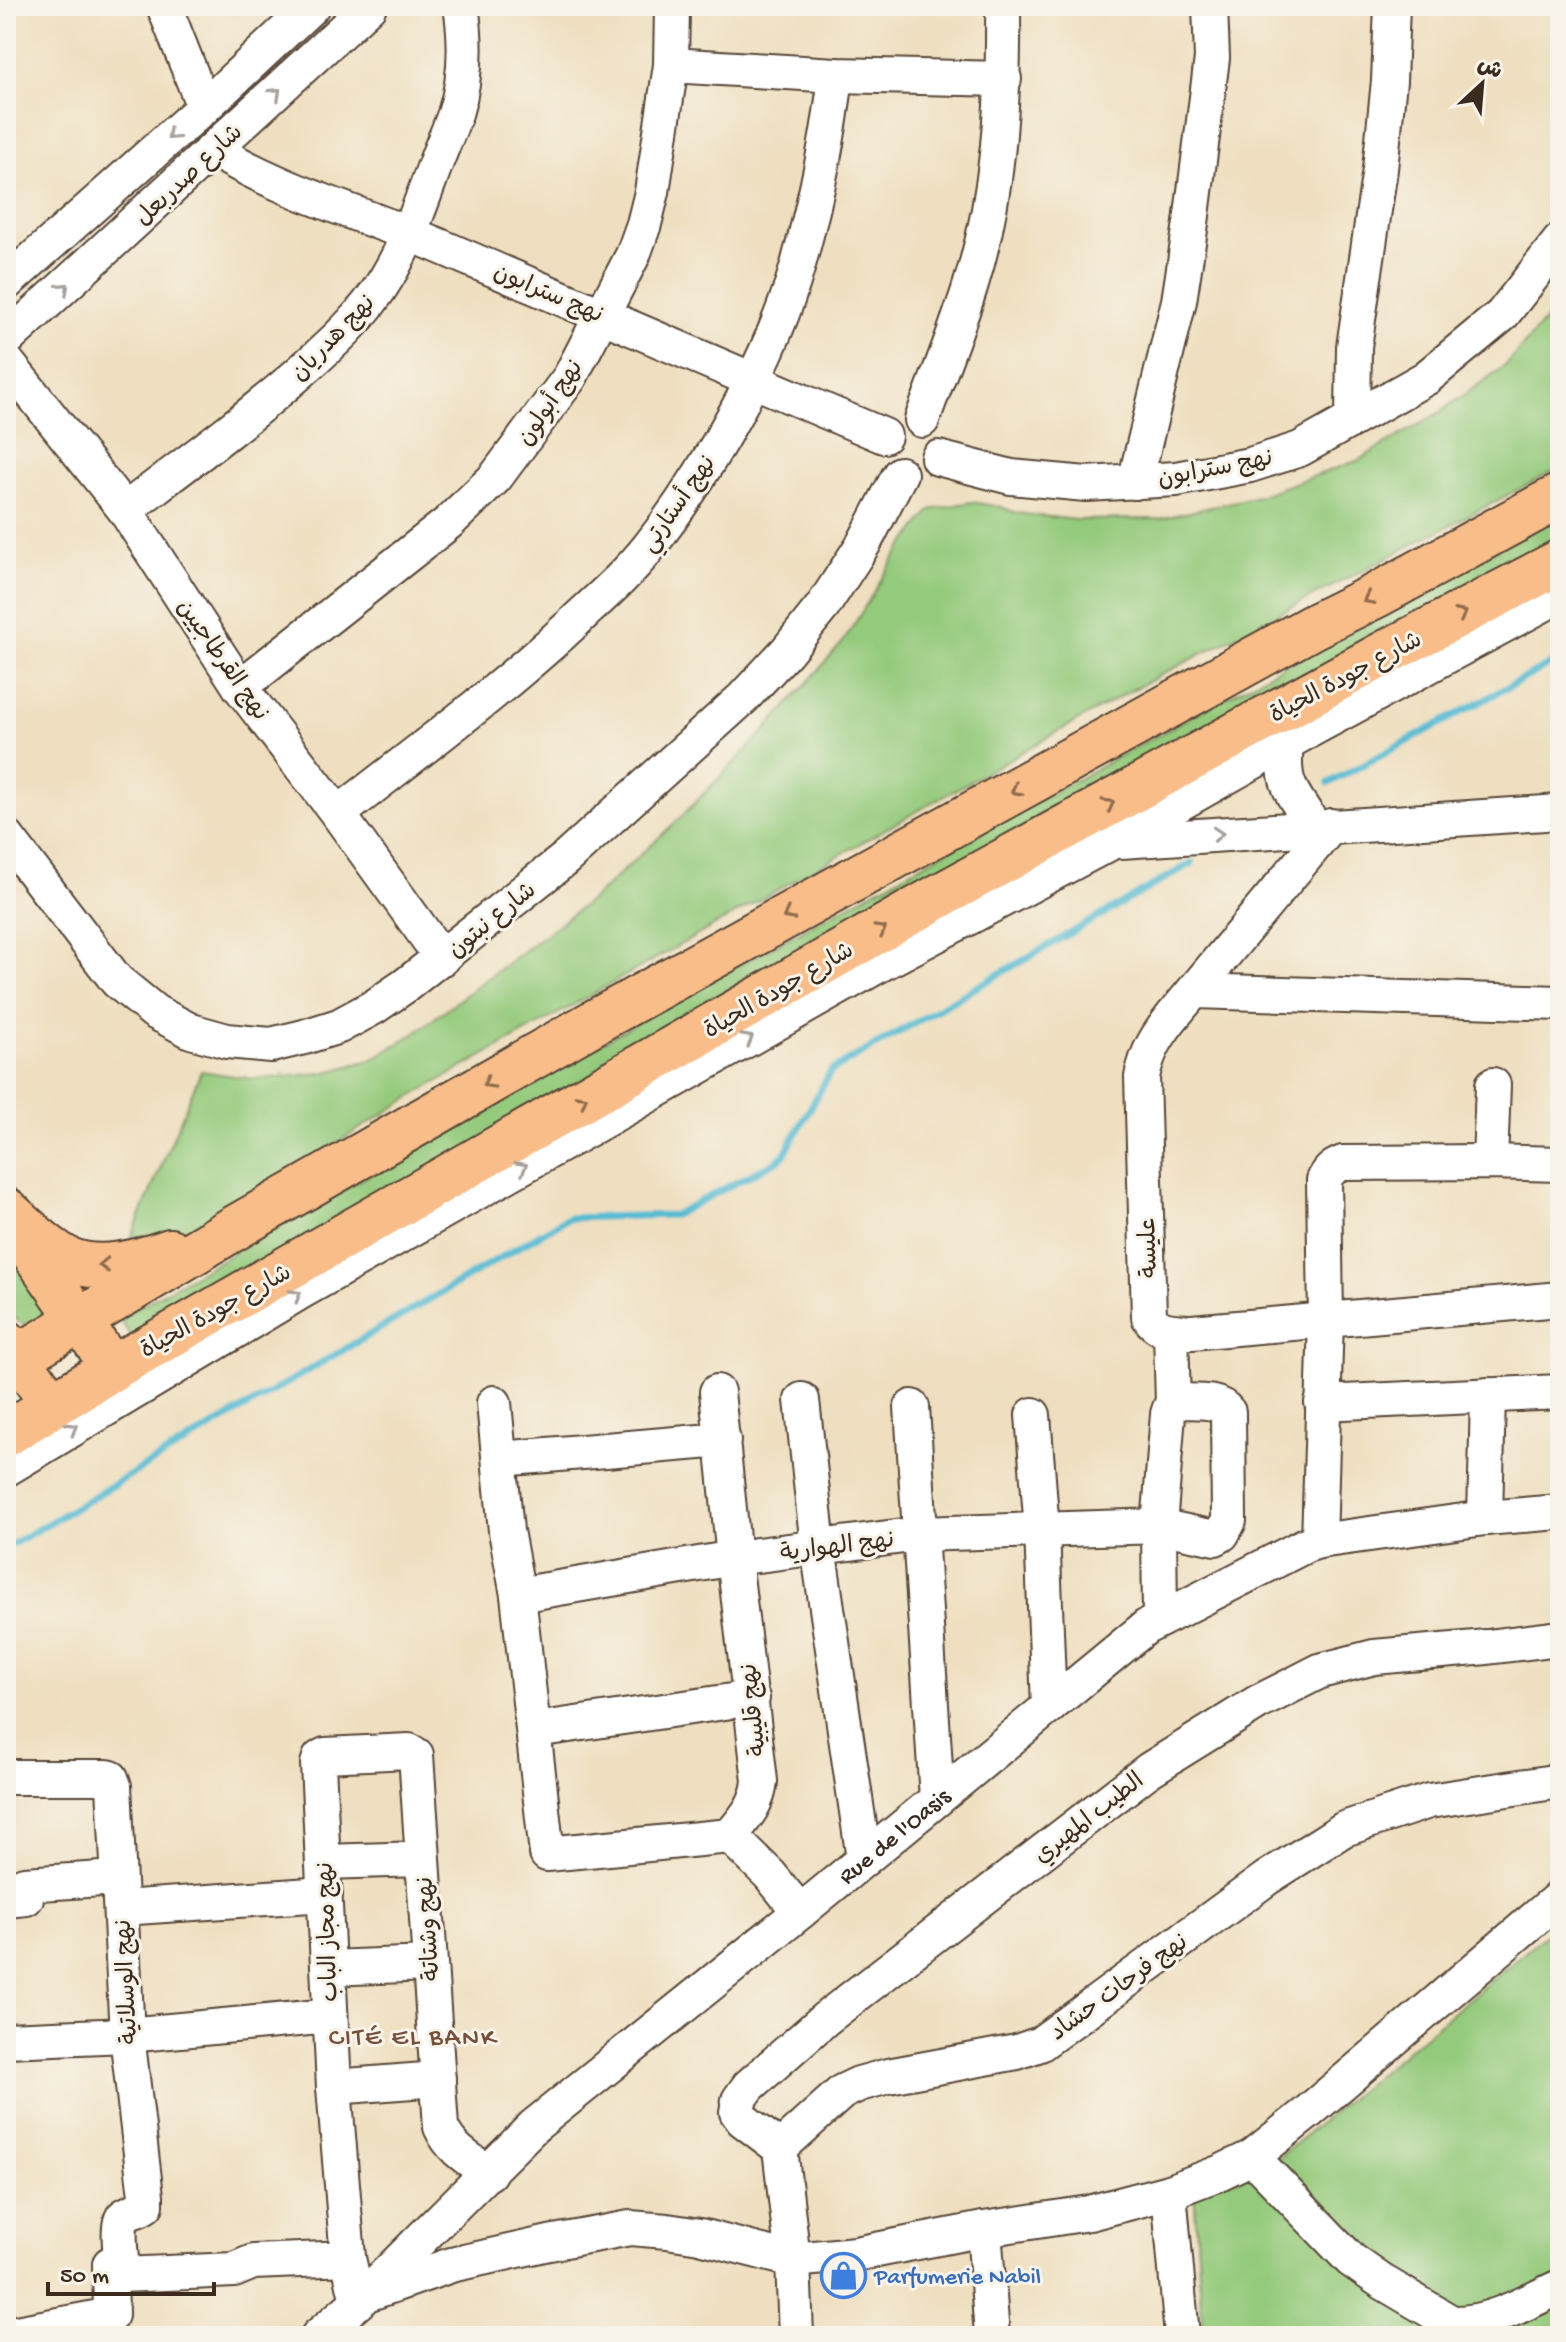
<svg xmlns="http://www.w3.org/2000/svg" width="1566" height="2342" font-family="'Gochi Hand','Playpen Sans Arabic',sans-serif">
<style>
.green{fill:#94ca7c;stroke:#687a4d;stroke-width:2}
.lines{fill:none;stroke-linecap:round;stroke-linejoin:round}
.stream{stroke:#54bbd3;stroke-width:7}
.minor-casing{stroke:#564536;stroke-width:38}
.major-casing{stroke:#564536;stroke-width:46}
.highway-casing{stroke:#564536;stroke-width:48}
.minor{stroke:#fff;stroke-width:34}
.major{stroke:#f8bd89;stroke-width:42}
.highway{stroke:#f8bd89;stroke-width:44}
.oneway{stroke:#a79f9a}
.oneway2{stroke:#906c4e}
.labels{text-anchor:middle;stroke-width:6;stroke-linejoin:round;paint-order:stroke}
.street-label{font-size:24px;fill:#3b2a1e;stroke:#f7f3e8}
.shop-label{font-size:24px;fill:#366cbe;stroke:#f7f3e8;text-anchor:start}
.neighbourhood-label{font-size:26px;letter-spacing:2px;fill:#76503c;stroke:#f7f3e8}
</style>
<rect width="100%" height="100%" fill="#f7f3e8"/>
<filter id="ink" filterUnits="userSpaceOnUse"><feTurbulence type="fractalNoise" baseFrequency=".0125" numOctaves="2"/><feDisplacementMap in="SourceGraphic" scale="16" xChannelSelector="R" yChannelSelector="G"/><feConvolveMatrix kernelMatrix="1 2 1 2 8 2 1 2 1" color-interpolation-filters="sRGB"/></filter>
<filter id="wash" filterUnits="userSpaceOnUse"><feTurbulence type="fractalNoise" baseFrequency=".006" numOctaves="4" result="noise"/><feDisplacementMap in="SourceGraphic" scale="32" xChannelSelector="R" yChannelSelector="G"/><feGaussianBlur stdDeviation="1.8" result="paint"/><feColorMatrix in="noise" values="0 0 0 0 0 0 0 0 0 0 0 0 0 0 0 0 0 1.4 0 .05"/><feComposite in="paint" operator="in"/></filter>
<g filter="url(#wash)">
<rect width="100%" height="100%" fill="#efdfc0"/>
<path class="green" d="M 1560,304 L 1560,468 L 1132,690 L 421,1091 L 234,1206 L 155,1246 L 126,1250 L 201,1071 L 254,1079 L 324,1073 L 371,1060 L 415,1033 L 596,896 L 681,817 L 765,731 L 844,641 L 894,559 L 931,510 L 971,502 L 1001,507 L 1016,513 L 1076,520 L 1159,519 L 1258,496 L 1357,461 L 1440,412 L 1506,365 Z
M 1560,514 L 1560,554 L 139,1349 L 119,1318 L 703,985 Z
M 6,1244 L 38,1289 L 46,1325 L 31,1330 L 6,1312 Z
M 1560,1923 L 1560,2336 L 1203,2336 L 1194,2189 L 1260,2173 Z"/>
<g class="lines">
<path class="stream" d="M 1329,783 L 1560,659
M 6,1548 L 568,1218 L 674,1215 L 777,1161 L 784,1155 L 831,1071 L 1192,863"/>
</g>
</g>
<g filter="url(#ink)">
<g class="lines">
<defs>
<g id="minor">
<path d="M 164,6 L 204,107"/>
<path d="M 671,65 L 836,75 L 1004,79"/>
<path d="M 214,150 C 283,192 363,214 437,245 C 587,308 735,373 884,436"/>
<path d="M 6,283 L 204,107 L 312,6"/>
<path d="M 6,340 L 369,6"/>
<path d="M 6,361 L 125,510 L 240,687 L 338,814 L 442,958"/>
<path d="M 1353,419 L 1354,347 L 1380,169 L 1389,81 L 1392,6"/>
<path d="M 922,420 C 938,376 956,332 970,287 C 999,196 1004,100 1003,6"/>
<path d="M 938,458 L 1011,477 L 1086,484 L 1176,479 L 1250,465 L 1300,449 L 1426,378 L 1502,315 L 1560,241"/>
<path d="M 1135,482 L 1179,301 L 1191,223 L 1212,58 L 1210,6"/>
<path d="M 125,510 C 183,466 242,423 297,375 C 330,346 365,315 387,277 C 408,242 421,203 435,165 C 441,148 449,131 455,114 C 466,79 467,43 461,6"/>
<path d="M 240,687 L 448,523 L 495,478 L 570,377 L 633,255 L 644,224 L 652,192 L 671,65 L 672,6"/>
<path d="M 1286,743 C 1281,788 1293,792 1314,827"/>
<path d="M 338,814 C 422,748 509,685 586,611 C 608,591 631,570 649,547 C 708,472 773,356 798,265 C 815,203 829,139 836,75"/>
<path d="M 1331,826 L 1172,1017 C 1157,1036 1147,1052 1142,1077 L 1149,1317 C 1158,1333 1175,1331 1192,1332 L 1560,1299"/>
<path d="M 6,836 L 117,981 L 155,1012 L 191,1031 L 227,1041 L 271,1045 L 304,1037 L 339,1026 L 374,1007 L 406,985 L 565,859 L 743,698 L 787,651 L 823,606 L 864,543 L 900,474"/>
<path d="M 1121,841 L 1560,812"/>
<path d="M 1195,991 L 1560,1003"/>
<path d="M 1490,1162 L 1493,1085"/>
<path d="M 1171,1332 L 1173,1404"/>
<path d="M 802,1400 L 818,1547 L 864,1859"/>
<path d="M 494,1403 L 506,1531 L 518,1595 L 547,1854 L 730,1836 C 745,1818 758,1804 760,1781 L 734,1558 L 717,1392"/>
<path d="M 1322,1403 L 1560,1392"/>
<path d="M 912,1407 L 937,1799"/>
<path d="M 1033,1415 L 1042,1530 L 1049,1707"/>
<path d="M 500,1459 L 723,1440"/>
<path d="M 6,1469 L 302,1291 L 879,965 L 1112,842 L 1286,743 L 1560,595"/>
<path d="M 1485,1518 L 1488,1395"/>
<path d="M 1319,1541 L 1326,1319 L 1324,1180 C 1329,1170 1333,1167 1343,1163 L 1490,1162 L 1560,1164"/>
<path d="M 518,1595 L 734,1558 L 919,1534 L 1159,1526 L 1215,1538 L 1222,1534 L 1229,1521 L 1228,1412 C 1218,1398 1193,1402 1177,1401 L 1170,1408 L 1168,1414 L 1159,1526 L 1160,1619"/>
<path d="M 535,1730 L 752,1698"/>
<path d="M 6,1777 L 107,1777 L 111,1778 L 114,1786 L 127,2035 L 146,2196 L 146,2205 C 139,2211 129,2211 123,2217 C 116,2224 122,2264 122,2275"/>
<path d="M 730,1836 L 770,1875 L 800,1912"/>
<path d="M 324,1862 L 422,1859"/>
<path d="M 6,1900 L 26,1898 L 24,1884 L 118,1878"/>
<path d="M 121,1908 L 325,1894"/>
<path d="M 329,1968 L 429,1964"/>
<path d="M 6,2040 L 127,2035 L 330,2016"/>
<path d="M 334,2087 L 438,2079"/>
<path d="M 780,2148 L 743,2120 L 737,2112 L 739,2100 L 749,2086 L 825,2019 L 1149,1770 L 1257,1703 L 1320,1671 L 1374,1657 L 1487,1647 L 1560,1638"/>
<path d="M 1252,2157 L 1351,2260 L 1381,2281 L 1452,2323 C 1489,2325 1528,2301 1560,2287"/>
<path d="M 1169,2192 L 1182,2336"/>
<path d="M 984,2229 L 992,2336"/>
<path d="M 373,2292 L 451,2265 L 549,2243 L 630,2228 L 667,2231 L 700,2236 L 793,2260 L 856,2254 L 984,2229 L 1089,2213 L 1169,2192 L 1219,2173 L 1252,2157 L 1307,2113 L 1560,1897"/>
<path d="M 358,2302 L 348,2258 L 334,2087 L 318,1764 L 320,1758 L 325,1755 L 409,1751 L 416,1755 L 441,2127 C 451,2150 469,2159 489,2173"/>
<path d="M 6,2335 L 111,2315 L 110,2264 L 122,2275 L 234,2270 L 253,2262 L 348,2258"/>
<path id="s1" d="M 318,2336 L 358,2302 L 534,2126 L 800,1912 L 1146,1627 L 1306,1545 L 1319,1541 L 1485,1518 L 1560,1512"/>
<path d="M 796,2336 L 793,2260 L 780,2148 L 842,2092 L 859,2084 L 888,2076 L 1017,2052 L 1040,2044 L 1267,1878 L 1344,1829 L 1429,1801 L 1560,1781"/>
</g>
<path id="major" d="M 13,1225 L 113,1368
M 6,1341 L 53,1405"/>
<path id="highway" d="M 6,1210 C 24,1226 43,1246 65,1258 C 98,1274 138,1262 170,1251
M 6,1364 L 233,1229 L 598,1020 L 1314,626 L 1379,594 L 1560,496
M 6,1434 L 113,1368 L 934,899 L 1387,652 L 1560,562"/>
</defs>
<use href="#minor" class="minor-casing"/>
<use href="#major" class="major-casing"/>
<use href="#highway" class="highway-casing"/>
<use href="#minor" class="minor"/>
<use href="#major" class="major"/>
<use href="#highway" class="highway"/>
</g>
<defs><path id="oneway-chevron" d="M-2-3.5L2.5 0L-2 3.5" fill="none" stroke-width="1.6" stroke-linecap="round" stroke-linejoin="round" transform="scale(2)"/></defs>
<g class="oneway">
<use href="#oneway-chevron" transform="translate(276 93) rotate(-43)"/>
<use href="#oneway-chevron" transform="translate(172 135) rotate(138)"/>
<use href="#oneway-chevron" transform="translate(64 288) rotate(-42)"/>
<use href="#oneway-chevron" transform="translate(1218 834) rotate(-4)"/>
<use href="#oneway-chevron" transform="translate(748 1039) rotate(-30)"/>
<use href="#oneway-chevron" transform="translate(522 1167) rotate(-29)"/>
<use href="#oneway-chevron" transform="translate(296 1295) rotate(-30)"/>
<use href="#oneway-chevron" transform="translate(72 1428) rotate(-31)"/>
</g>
<g class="oneway2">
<use href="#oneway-chevron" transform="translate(1368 599) rotate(153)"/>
<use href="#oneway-chevron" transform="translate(1461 614) rotate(-28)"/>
<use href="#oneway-chevron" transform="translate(1016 790) rotate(151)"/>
<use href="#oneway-chevron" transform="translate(1109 804) rotate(-29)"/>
<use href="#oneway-chevron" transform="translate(788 915) rotate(151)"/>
<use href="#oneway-chevron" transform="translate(881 930) rotate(-30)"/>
<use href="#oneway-chevron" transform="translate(488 1083) rotate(150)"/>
<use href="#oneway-chevron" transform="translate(582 1100) rotate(-30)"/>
<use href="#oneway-chevron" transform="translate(104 1265) rotate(178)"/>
</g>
</g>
<defs>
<symbol id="shop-ring" viewBox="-11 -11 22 22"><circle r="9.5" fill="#f7f3e8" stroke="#3f7fe0" stroke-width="1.5"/><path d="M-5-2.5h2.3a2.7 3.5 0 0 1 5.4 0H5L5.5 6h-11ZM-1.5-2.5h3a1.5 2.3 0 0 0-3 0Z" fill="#3f7fe0"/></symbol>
</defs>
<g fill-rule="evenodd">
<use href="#shop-ring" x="818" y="2250" width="51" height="51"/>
</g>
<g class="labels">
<g class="street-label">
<text transform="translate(188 174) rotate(-43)" y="8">شارع صدربعل</text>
<text transform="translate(549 292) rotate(23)" y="8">نهج سترابون</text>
<text transform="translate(332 337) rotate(-46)" y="8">نهج هدريان</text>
<text transform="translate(549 402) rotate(-56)" y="8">نهج أبولون</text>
<text transform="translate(1215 467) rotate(-11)" y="8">نهج سترابون</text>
<text transform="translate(677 503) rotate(-55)" y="8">نهج أستارتي</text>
<text transform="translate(224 659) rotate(55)" y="8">نهج القرطاجيين</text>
<text transform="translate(1345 676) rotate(-28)" y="8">شارع جودة الحياة</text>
<text transform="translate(491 919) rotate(-39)" y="8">شارع نبتون</text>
<text transform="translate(778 989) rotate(-30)" y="8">شارع جودة الحياة</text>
<text transform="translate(1147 1248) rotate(-92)" y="8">عليسة</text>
<text transform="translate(215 1310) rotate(-29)" y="8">شارع جودة الحياة</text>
<text transform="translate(837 1545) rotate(-7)" y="8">نهج الهوارية</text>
<text transform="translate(752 1710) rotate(-96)" y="8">نهج قليبية</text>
<text transform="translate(1088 1817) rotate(-38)" y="8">الطيب المهيري</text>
<text dy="8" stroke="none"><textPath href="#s1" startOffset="764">Rue de l'Oasis</textPath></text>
<text transform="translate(427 1929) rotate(-94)" y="8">نهج وشتاتة</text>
<text transform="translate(326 1932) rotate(-92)" y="8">نهج مجاز الباب</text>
<text transform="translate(125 1982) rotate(-93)" y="8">نهج الوسلاتية</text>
<text transform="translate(1118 1986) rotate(-36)" y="8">نهج فرحات حشاد</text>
</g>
<g class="shop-label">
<text x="874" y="2283">Parfumerie Nabil</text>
</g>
<g class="neighbourhood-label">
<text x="413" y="2044">CITÉ EL BANK</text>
</g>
</g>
<rect width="1566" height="2342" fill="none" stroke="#f7f3e8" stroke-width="32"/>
<g transform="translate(1482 84) rotate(26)" stroke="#f7f3e8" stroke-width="6" paint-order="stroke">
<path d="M0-6L14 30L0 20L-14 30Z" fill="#3b2a1e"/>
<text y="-12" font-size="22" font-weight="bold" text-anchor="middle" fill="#3b2a1e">ش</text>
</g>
<path d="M48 2282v12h166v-12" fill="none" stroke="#3b2a1e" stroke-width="4"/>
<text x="60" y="2282" font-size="24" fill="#3b2a1e" stroke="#f7f3e8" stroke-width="6" paint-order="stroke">50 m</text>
</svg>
